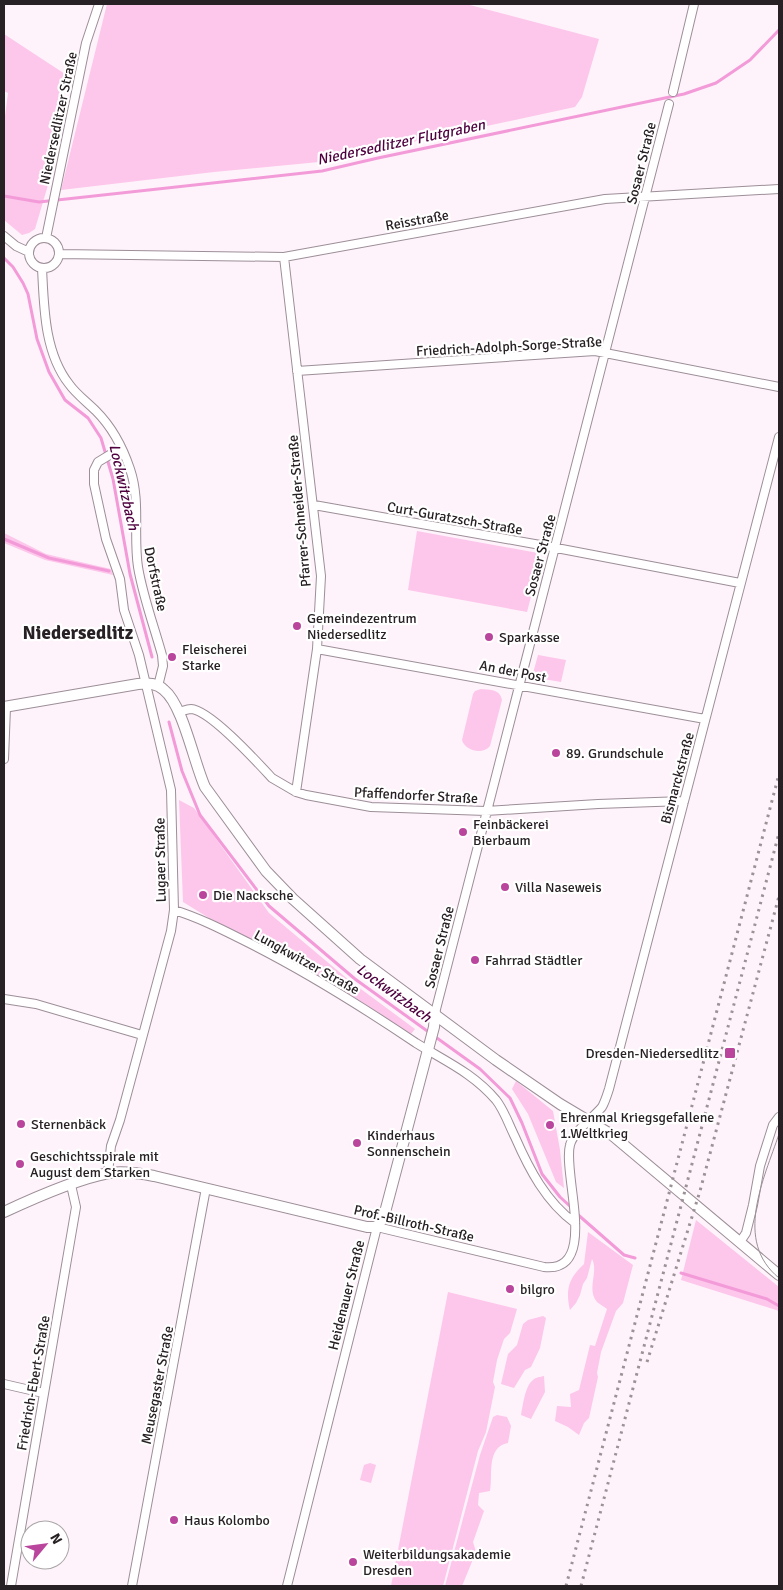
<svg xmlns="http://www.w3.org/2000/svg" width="783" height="1590" font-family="Signika,sans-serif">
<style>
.green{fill:#fdc6eb}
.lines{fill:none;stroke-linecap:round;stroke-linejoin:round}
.stream{stroke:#f39bd8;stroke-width:3}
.street-casing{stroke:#9d8e98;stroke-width:10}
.secondary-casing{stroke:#9d8e98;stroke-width:12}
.street{stroke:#fff;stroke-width:8}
.secondary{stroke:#fff;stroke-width:10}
.tram{stroke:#9b9197;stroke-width:1}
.rail{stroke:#9b9197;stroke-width:3;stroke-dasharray:2.5 5;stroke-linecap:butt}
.poi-dot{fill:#ba459d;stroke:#fff;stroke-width:2}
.labels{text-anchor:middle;stroke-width:4.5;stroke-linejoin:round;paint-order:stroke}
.street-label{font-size:14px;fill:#272024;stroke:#fff}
.poi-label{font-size:14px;fill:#272024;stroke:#fff;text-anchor:start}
.water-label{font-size:15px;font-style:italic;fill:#4e003f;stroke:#fff}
.district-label{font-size:19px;font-weight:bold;fill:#272024;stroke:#fff}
</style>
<rect width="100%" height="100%" fill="#fef3fa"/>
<path class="green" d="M 107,4 L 466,4 L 599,39 L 582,97 L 575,107 L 319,162 L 214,172 L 61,190 Z
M 4,34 L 65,74 L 48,185 L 35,229 L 29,233 L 22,235 L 4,220 L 4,124 L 8,93 L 4,91 Z
M 417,531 L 538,553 L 541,558 L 527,612 L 408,590 Z
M 4,533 L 46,554 L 111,569 L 113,575 L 45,560 L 4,543 Z
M 538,655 L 566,660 L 561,682 L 532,677 Z
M 481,689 C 490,690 500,689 502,700 L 490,746 C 483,755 465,751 462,740 L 473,694 L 475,691 Z
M 179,800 L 194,808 L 269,913 L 350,981 L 415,1029 L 411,1034 L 332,983 L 209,918 L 183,902 Z
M 516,1081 L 553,1111 L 560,1150 L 564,1188 L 556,1182 L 528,1114 L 512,1089 Z
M 696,1220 L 779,1287 L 779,1311 L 681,1280 Z
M 588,1232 L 633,1265 L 623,1303 L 616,1311 L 601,1352 L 597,1373 L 598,1377 L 589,1418 L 584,1423 L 579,1435 L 568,1427 L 555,1421 L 557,1406 L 571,1407 L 570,1394 L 579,1390 L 590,1345 L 595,1346 L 607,1309 C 604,1307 600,1304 597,1302 C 586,1289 599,1272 592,1259 L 587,1278 L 583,1284 L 580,1295 L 576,1303 L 570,1310 C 565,1289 569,1278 584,1264 Z
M 448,1292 L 517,1309 L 510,1333 L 504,1339 L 497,1360 L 493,1382 L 495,1387 L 486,1432 L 478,1451 L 443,1586 L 391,1586 Z
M 543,1316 L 546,1318 L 540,1348 L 531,1367 L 525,1370 L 514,1388 L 501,1384 L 508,1354 L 517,1345 L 523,1324 L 528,1320 Z
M 544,1376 L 545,1392 L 531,1419 L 521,1415 C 523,1405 525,1386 533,1380 C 536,1377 540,1377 544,1376 Z
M 497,1415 L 507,1417 L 511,1426 L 508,1443 C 486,1447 493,1475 490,1491 L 479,1493 L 478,1505 L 484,1511 L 473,1542 L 476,1552 L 462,1586 L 445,1586 L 480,1455 L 493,1417 Z
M 370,1463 L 376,1465 L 371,1483 L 360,1480 L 364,1465 Z"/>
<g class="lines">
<path class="stream" d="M 4,196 L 39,202 L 322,171 L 378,158 L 684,94 L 716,83 L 750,60 L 779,30
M 4,258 L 13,267 L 23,283 L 28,294 L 37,339 L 49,372 L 65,400 L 88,418 L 101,438 L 113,479 L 130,574 L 152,657
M 4,539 L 49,558 L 109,571
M 169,722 L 182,771 L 200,815 L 269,906 L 355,979 L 480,1069 L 510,1098 L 522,1123 L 542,1174 L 560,1197 L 572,1208
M 576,1213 L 624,1255 L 635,1258
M 681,1273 L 767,1299 L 779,1306"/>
<defs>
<path id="street" d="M 673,92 L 694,4
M 4,236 L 16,246 L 29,252
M29 253a15 15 0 1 1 30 0a15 15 0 1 1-30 0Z
M 46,238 L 86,43 L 99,4
M 59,254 L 284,257 L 605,199 L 779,189
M 284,257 L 321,576 L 317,649 L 296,792
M 42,268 C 44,306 44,352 69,384 C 76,394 87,402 96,411 C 112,427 123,448 130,469 C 141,501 133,535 138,567 C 143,597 154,626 162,655 L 163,666 L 158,686
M 297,371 L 595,351 L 779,387
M 314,505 L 546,546 L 740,583
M 317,649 L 705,719
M 179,712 C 183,711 187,709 191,709 C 210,710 258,763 272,778 L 296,792 L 306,795 L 371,807 L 486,811 L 598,804 L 684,801
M 4,759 L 6,707
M 174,910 C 200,918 223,930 247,942 C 307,972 361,1006 416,1043 C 445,1061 473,1073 496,1100 C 504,1110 509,1125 515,1137 C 529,1169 546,1202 575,1223
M 4,999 L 36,1004 L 142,1035
M 435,1013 C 511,709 592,407 669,104
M 108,1173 L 111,1146 L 120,1120 L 171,931 L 174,910 L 171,790 L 139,655 L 124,610 L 120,579 L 106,539 L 94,484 L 94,470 L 98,462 L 121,448
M 740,1242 L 746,1233 L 753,1205 L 760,1166 L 773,1125 L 779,1117
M 4,1384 L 43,1393
M 11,1586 L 76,1207 L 71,1185
M 132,1586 L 206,1188
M 287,1586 L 377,1227 L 544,1267 C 600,1273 562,1174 570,1145 C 573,1132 593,1118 602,1107 C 605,1102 607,1095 609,1089 L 779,437"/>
<path id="secondary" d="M 4,707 L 138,684 C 148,683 157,683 164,690 C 183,705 194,763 205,787 L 266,871 L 293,899 L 360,959 L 496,1060 L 560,1104 L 612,1135 L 779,1275
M 4,1212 C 34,1198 76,1179 109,1173 C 124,1171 139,1173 154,1176 L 367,1227 L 377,1227 L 384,1216 L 434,1027 L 435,1013"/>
</defs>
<use href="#street" class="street-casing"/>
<use href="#secondary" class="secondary-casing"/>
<use href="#street" class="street"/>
<use href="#secondary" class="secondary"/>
<path class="tram" d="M 779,1134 C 764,1179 733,1241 779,1278"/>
<path class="rail" d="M 647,1362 L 700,1191 L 779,896
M 566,1586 L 779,774
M 581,1586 L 779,833"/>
</g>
<g class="poi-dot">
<circle cx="297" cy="626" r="5"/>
<circle cx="489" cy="637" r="5"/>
<circle cx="172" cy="657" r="5"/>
<circle cx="556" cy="753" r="5"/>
<circle cx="463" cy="832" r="5"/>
<circle cx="505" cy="887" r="5"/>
<circle cx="203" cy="895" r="5"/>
<circle cx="475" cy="960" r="5"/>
<rect x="724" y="1047" width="12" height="12" rx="2.5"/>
<circle cx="21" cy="1124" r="5"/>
<circle cx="550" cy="1125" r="5"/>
<circle cx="357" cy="1143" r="5"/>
<circle cx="20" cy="1164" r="5"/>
<circle cx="510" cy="1289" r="5"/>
<circle cx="174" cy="1520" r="5"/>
<circle cx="353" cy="1562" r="5"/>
</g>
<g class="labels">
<g class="street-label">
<text transform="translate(58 118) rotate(-78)" y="5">Niedersedlitzer Straße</text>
<text transform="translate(641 163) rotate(-76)" y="5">Sosaer Straße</text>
<text transform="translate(417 220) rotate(-10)" y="5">Reisstraße</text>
<text transform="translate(509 346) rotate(-3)" y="5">Friedrich-Adolph-Sorge-Straße</text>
<text transform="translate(299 511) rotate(-95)" y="5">Pfarrer-Schneider-Straße</text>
<text transform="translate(455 518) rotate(10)" y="5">Curt-Guratzsch-Straße</text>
<text transform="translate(540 555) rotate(-75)" y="5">Sosaer Straße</text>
<text transform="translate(156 579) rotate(78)" y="5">Dorfstraße</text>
<text transform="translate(513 671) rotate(11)" y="5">An der Post</text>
<text transform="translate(677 778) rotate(-75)" y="5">Bismarckstraße</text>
<text transform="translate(416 795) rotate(3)" y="5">Pfaffendorfer Straße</text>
<text transform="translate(160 860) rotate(-91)" y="5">Lugaer Straße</text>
<text transform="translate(439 947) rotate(-76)" y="5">Sosaer Straße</text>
<text transform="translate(307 962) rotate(29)" y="5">Lungkwitzer Straße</text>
<text transform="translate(414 1223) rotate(13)" y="5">Prof.-Billroth-Straße</text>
<text transform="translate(346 1295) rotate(-76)" y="5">Heidenauer Straße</text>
<text transform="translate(33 1383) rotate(-80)" y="5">Friedrich-Ebert-Straße</text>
<text transform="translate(157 1385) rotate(-79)" y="5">Meusegaster Straße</text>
</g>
<g class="poi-label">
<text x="307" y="623">Gemeindezentrum<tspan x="307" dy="16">Niedersedlitz</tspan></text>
<text x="499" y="642">Sparkasse</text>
<text x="182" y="654">Fleischerei<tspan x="182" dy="16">Starke</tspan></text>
<text x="566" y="758">89. Grundschule</text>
<text x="473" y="829">Feinbäckerei<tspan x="473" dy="16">Bierbaum</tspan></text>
<text x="515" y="892">Villa Naseweis</text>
<text x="213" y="900">Die Nacksche</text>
<text x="485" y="965">Fahrrad Städtler</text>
<text x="719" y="1058" text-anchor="end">Dresden-Niedersedlitz</text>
<text x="560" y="1122">Ehrenmal Kriegsgefallene<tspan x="560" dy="16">1.Weltkrieg</tspan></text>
<text x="31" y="1129">Sternenbäck</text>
<text x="367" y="1140">Kinderhaus<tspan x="367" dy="16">Sonnenschein</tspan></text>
<text x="30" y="1161">Geschichtsspirale mit<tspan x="30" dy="16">August dem Starken</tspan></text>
<text x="520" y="1294">bilgro</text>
<text x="184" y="1525">Haus Kolombo</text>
<text x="363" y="1559">Weiterbildungsakademie<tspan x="363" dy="16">Dresden</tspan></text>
</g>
<g class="water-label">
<text transform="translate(401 142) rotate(-12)" y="5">Niedersedlitzer Flutgraben</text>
<text transform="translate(124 487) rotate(77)" y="5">Lockwitzbach</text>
<text transform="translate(394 993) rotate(36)" y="5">Lockwitzbach</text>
</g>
<g class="district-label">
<text x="78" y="639">Niedersedlitz</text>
</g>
</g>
<rect width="783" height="1590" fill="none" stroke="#272024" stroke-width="10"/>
<g transform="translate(45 1545) rotate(61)"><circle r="24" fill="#ffffff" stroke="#a9a6a7"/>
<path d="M0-4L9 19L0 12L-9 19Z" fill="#ba459d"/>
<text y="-8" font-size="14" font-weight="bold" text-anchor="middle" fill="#272024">N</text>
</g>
</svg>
